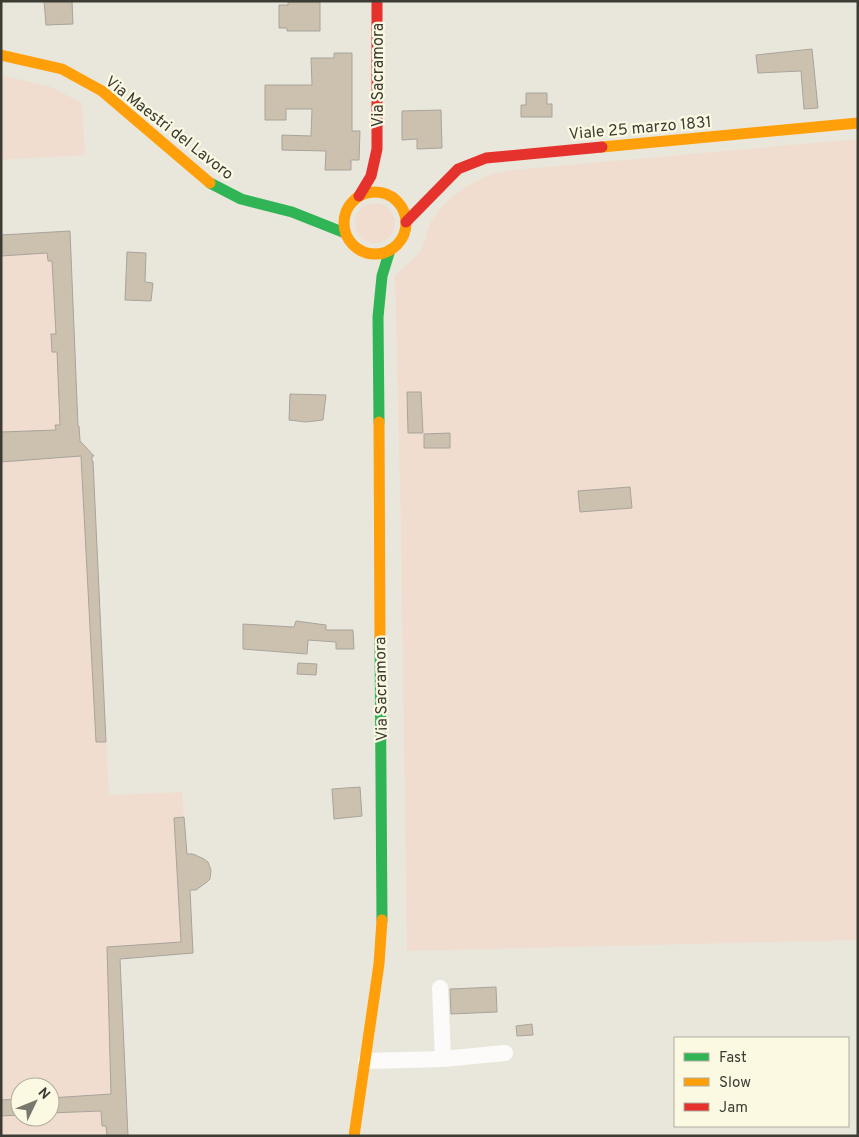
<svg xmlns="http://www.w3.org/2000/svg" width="859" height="1137" font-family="Overpass,sans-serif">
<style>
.green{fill:#f1ddcf;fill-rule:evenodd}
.building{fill:#ccc0af;stroke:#a8a49c}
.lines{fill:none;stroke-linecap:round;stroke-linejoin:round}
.street{stroke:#fcfbfa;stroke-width:16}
.fast{stroke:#30b455;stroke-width:11}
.slow{stroke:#ff9f0a;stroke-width:11}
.jam{stroke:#e5322d;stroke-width:11}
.labels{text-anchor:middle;stroke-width:4.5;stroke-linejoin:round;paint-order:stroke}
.street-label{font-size:16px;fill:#3d3c34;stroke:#fcf9e3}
</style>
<rect width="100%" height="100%" fill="#e9e7dc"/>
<path class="green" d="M 1,75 L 51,87 L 82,103 L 85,155 L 1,160 Z
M 858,139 L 858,940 L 407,951 L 401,535 L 395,275 C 405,265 419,256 424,244 C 427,237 427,229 431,222 C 443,201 467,183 490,175 C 504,170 521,170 535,168 Z
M355 223a20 20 0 1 1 40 0a20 20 0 1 1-40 0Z
M 70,231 L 78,426 L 79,426 L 80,447 L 86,446 L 91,452 L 92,461 L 93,461 L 109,795 L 182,792 L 187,854 L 197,854 L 197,857 C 215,861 216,879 199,886 L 199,890 L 190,890 L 193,953 L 120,959 L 128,1136 L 1,1136 L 1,235 ZM 20,1087 L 50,1087 L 50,1117 L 20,1117 Z"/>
<path class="building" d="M 44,1 L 72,1 L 73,24 L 46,25 Z
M 288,2 L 320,2 L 320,31 L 287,31 L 287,28 L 279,28 L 279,5 L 288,5 Z
M 812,49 L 818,108 L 804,109 L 801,71 L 758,73 L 756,55 Z
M 334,53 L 352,53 L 352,131 L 360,131 L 359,160 L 351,160 L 351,170 L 325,170 L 326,151 L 282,150 L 282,135 L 311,136 L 312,109 L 286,109 L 286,120 L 265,120 L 265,85 L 312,85 L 311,58 L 334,58 Z
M 526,93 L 547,93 L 547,104 L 552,104 L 552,117 L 521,117 L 521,105 L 526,105 Z
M 441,110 L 442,148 L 417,149 L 417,139 L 402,140 L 402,111 Z
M 70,231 L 78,426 L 79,426 L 80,441 L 94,456 L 92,456 L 92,461 L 93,461 L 106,742 L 96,742 L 81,456 L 1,462 L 1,432 L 56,430 L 55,425 L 60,425 L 57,352 L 52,352 L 51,334 L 56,334 L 52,261 L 48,261 L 47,253 L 1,256 L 1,235 Z
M 127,252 L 146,253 L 145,282 L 153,283 L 151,301 L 125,300 Z
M 407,392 L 421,392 L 423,433 L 408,433 Z
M 290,394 L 326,395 L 323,420 L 306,422 L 289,420 Z
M 450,433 L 450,448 L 424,448 L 424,434 Z
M 630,487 L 632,508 L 580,512 L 578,491 Z
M 296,621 L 326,625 L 326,630 L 353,630 L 354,649 L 336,649 L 336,642 L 308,640 L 307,654 L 243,649 L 243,624 L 294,627 Z
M 298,663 L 317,664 L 316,675 L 297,674 Z
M 360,787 L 362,816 L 334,819 L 332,789 Z
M 184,817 L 187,854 L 193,854 L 204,859 L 208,862 L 211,870 L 210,879 L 207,882 L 196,890 L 190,890 L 193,953 L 120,959 L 128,1136 L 107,1136 L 106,1126 L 102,1126 L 101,1111 L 50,1113 L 50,1098 L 111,1094 L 107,947 L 181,942 L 174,818 Z
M 496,987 L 497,1012 L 451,1014 L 450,989 Z
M 532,1024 L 533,1035 L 517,1036 L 516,1026 Z
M 20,1099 L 20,1115 L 1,1116 L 1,1100 Z"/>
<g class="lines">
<path class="street" d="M 440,988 L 443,1059
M 366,1061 L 443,1059 L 505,1053"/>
<path class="fast" d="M 210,183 L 241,199 L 292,212 L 345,233
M 379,422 L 378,317 L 382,276 L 390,250
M 380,638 L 382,920"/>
<path class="slow" d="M 1,55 L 62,69 L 102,91 L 210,183
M 602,147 L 858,123
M344 223a31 31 0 1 1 62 0a31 31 0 1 1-62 0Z
M 379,422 L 380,638
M 354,1136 L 379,964 L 382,920"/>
<path class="jam" d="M 359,196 L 371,176 L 377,149 L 377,1
M 406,222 L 458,169 L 486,158 L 602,147"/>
</g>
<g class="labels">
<g class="street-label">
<text transform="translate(377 75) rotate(-90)" y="6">Via Sacramora</text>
<text transform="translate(170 127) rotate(38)" y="6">Via Maestri del Lavoro</text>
<text transform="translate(640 127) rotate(-5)" y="6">Viale 25 marzo 1831</text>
<text transform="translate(380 689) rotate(-91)" y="6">Via Sacramora</text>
</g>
</g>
<rect width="859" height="1137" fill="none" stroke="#3d3c34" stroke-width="5"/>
<rect x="674" y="1037" width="175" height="90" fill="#fcf9e3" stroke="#b0ad9d"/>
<rect x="684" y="1053" width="25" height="8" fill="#30b455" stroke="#b0ad9d"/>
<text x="719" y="1062" font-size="15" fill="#3d3c34">Fast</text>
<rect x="684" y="1078" width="25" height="8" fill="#ff9f0a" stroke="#b0ad9d"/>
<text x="719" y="1087" font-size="15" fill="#3d3c34">Slow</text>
<rect x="684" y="1103" width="25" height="8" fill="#e5322d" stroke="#b0ad9d"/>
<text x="719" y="1112" font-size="15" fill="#3d3c34">Jam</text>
<g transform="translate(35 1102) rotate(47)"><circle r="24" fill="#fcf9e3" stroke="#b0ad9d"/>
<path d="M0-4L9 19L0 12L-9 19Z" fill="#79786f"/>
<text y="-8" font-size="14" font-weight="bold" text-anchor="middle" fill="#3d3c34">N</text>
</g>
</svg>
